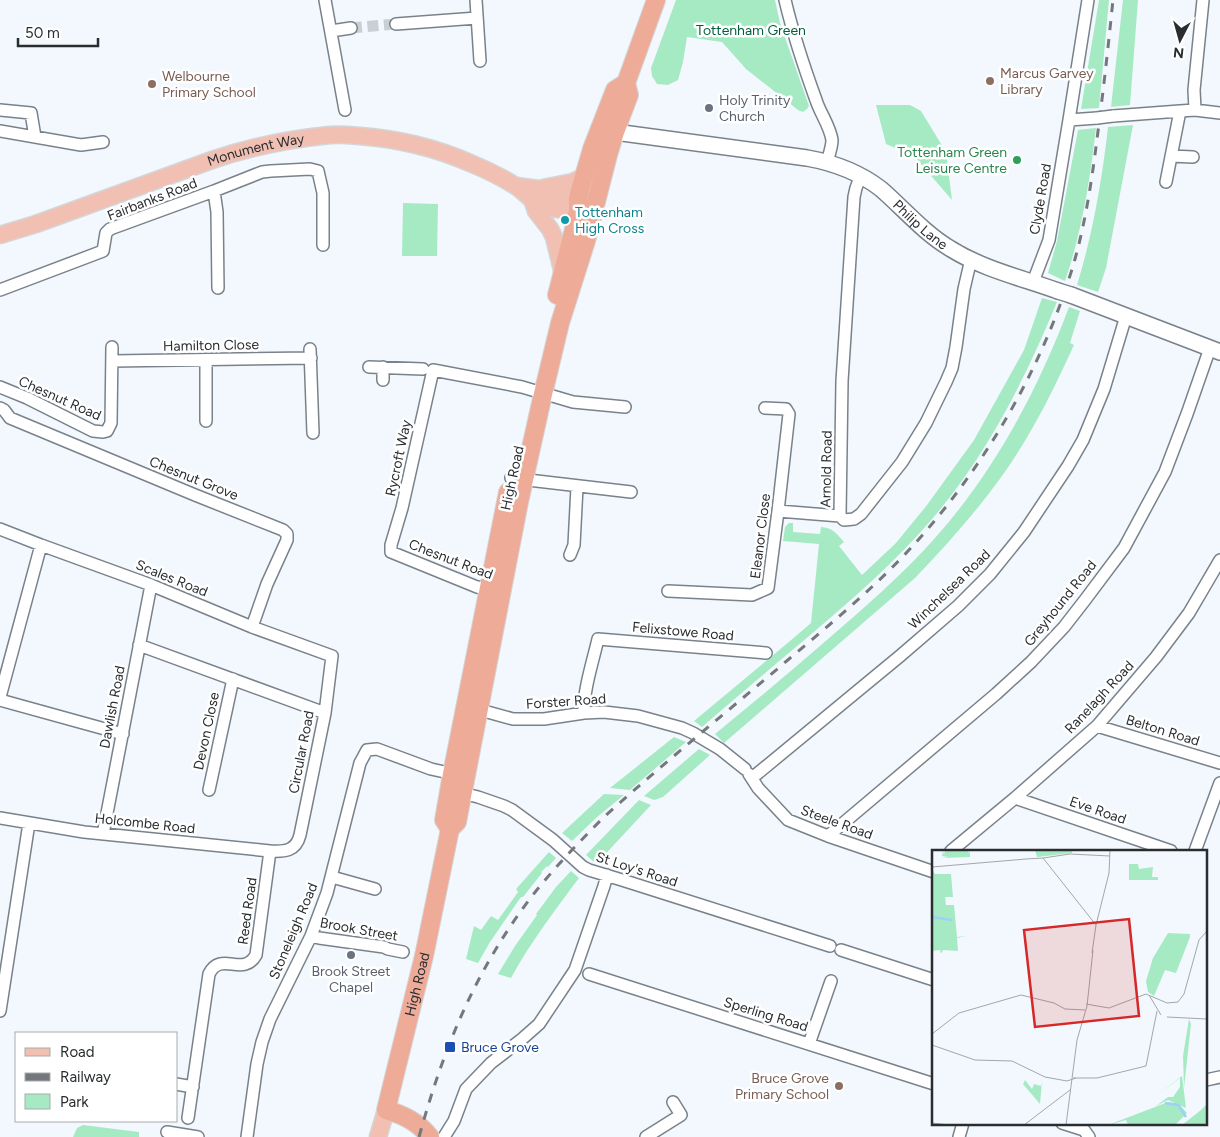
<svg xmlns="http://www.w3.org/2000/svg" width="1220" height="1137" font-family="Figtree,sans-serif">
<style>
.green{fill:#a6eac4}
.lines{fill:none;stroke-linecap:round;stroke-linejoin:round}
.minor-tunnel{stroke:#cacfd4;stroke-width:11;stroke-dasharray:11 5.5;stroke-linecap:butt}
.minor-casing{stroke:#79828a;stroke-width:14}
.secondary-casing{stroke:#79828a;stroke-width:18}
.primary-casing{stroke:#d4d5d6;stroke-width:19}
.trunk-casing{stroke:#d4d5d6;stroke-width:20}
.minor{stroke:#fff;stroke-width:11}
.secondary{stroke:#fff;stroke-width:15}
.primary{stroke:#f2c0b2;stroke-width:16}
.trunk{stroke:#eeab98;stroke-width:18}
.rail{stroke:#74787c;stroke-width:3;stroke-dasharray:9 9;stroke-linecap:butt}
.minor-bridge-casing{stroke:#79828a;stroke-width:14;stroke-linecap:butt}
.secondary-bridge-casing{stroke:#79828a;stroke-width:18;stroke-linecap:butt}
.minor-bridge{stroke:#fff;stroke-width:11}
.secondary-bridge{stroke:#fff;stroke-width:15}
.education-dot{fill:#8d6e63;stroke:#fff;stroke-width:2}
.worship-dot{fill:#6b7280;stroke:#fff;stroke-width:2}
.leisure-dot{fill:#2e9e5b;stroke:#fff;stroke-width:2}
.culture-dot{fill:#0f9aa8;stroke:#fff;stroke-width:2}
.transit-dot{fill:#1a4fb4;stroke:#fff;stroke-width:2}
.labels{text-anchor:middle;stroke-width:5;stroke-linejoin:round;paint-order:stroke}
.park-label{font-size:14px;fill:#005f3b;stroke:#fff}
.education-label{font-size:14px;fill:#785e54;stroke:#fff;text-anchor:start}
.worship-label{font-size:14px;fill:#5b616d;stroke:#fff;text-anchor:start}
.street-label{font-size:14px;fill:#292d30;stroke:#fff}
.leisure-label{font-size:14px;fill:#27864d;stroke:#fff;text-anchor:end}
.culture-label{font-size:14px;fill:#0d838f;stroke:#fff;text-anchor:start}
.transit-label{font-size:14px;fill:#164399;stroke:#fff;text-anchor:start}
.inset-river{fill:none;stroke:#a0cff7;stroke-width:2.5}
.inset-road{fill:none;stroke:#a2a7ab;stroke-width:1}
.view{fill:#d62828;fill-opacity:0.15;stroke:#d62828;stroke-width:2.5}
.inset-edge{fill:none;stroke:#292d30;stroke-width:2.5}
</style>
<rect width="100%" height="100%" fill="#f2f8fd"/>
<path class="green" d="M 676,0 L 775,0 L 780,23 L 809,106 L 807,109 L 803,112 L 798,110 L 746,69 L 722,42 L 687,37 L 683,62 L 678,80 L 668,85 L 657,84 L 652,76 L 651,68 Z
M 1099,0 L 1109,0 L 1099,108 L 1081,109 Z
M 1123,0 L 1138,0 L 1130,105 L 1111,107 Z
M 876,105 L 910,105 L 921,111 L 946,152 L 952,200 L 914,156 L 886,144 Z
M 1133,125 L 1106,268 L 1098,292 L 1077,285 C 1093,233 1102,180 1108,127 Z
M 1096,128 C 1090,179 1082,232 1065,281 L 1048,273 L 1057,241 L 1078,130 Z
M 403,203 L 438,204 L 437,256 L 402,256 Z
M 1042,298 L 1057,302 C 1025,380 987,454 933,518 C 897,560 856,596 815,631 C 777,663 739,695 702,727 L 694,721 L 790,641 L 811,623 L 819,544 L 783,541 L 785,527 L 789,523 L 793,523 L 793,532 L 820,534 L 821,527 C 833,528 836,533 844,542 L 839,546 L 862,575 L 896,543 L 927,505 L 974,440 L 1024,350 Z
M 1069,307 L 1080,311 L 1070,343 L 1074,345 C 1061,373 1048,401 1033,427 C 1002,483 959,532 915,578 L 724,743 L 715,734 C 753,703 791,671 828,639 C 865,607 902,575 935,538 C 994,472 1038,390 1069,307 Z
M 674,737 L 686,742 L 630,790 L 610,788 Z
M 699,749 L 710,755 L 663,797 L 654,800 L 644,796 Z
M 604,794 L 624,795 L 597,817 L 572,841 L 562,833 Z
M 639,800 L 651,805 L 597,863 L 593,861 L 586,855 Z
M 549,852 L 556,858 L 548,867 L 547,866 L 541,872 L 542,873 L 523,897 L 521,897 L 490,942 L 478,963 L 466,959 L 474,926 L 481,930 L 491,916 L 498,920 L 518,892 L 516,889 Z
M 571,871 L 579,878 C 555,910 530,943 511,978 L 498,974 L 515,946 L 537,915 L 536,914 L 556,887 Z
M 83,1125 L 139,1132 L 139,1137 L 73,1137 L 77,1128 Z"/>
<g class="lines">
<path class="minor-tunnel" d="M 351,28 L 396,24"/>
<defs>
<path id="minor" d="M 325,0 L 345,110
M 476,0 L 480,61
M 785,0 C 793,34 804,67 816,100 C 820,113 830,126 832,140 C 832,147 829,155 827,162
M 396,24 L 477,18
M 331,31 L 351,28
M 0,110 L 31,113 L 35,137
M 1195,110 L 1194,90 L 1203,0
M 1113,116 L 1180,111 L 1195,110 L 1220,113
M 1069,120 L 1097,118
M 0,131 L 81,145 L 103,142
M 1171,156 L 1193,157
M 1166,182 L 1180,111
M 214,191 L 217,212 L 218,288
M 1033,282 L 1049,240 L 1069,120 L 1088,0
M 0,290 L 103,251 L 106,233 L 110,229 L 214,191 L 262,172 L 271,171 L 310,169 L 318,171 L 323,193 L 323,245
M 310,349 L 313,433
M 206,360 L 206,421
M 113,361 L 311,358
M 369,367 L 423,369
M 383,380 L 383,367
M 0,387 L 27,398 L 93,431 L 103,432 L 107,431 L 111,423 L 112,347
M 0,408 L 4,410 L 10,418 L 195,495 L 283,530 L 287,534 L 287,540 L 267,584 L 252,627
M 511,478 L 631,492
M 778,511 L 840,516 L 844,520 L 854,519 L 861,514 L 902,462 L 926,423 L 946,382 L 952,368 L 956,347 L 964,289 L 971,259
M 840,516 L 842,381 L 854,197 L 856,188 L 861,175
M 0,529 L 41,545 L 151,585 L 252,627 L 332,656 L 325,713 L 300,835 C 296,851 285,852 270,851 L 84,832 L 0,818
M 570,555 L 574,545 L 577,487
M 493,590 L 477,587 L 391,552 L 391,545 L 402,508 L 433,370 L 522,387 L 573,402 L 625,407
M 668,591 L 752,595 L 768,588 L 778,511 L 789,414 L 786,409 L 765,408
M 139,645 L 325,713
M 0,697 L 41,545
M 0,700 L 123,734
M 473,708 L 513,719 L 544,719 L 584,713 L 604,712 L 638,716 L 682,728 L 693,733 L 720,749 L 745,769
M 584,713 C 583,691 593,661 598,639 L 766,653
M 1097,726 L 1220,763
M 749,774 L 758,788 L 788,820 L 828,836 L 934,872
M 752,778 L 900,656 L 958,606 L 990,574 L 1024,532 L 1068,466 L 1083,440 L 1104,389 L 1126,316
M 209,790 L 233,679
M 458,792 L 478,797 L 504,806 L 512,810 L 553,840 L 583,867 L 589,870 L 622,880 L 830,946
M 1015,798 L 1171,851
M 103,834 L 151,585
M 828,836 L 996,694 L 1031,662 L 1064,627 L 1085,600 L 1124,548 L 1165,472 L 1187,414 L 1210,348
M 951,851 L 1015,798 L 1097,726 L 1156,657 L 1189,613 L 1220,560
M 1195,851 L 1220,783
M 332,877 L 375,889
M 311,936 L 319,938 L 384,947 L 388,949 L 403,952
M 841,950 L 934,980
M 589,974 L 934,1084
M 0,1011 L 29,823
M 809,1044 L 831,981
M 1206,1080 L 1220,1077
M 176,1084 L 193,1087
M 188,1118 L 209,974 C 221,950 243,978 256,955 L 270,851
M 1062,1123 L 1084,1130 L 1089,1137
M 167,1132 L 198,1137
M 247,1137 L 257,1064 L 262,1042 L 270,1019 L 311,936 L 327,893 L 360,763 L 367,750 L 377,749 L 431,769 L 458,775
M 444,1137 L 454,1121 L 466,1089 L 491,1063 L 522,1039 L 539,1024 L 575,970 L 604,886 L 607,875
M 646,1137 L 681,1115 L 673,1102
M 959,1137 L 963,1123"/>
<g id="secondary">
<path id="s1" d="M 615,132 L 807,158 C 835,163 859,172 881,189 C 904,209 924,233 951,249 C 983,269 1022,278 1058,291"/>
<path d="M 1071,295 L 1220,352"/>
</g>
<g id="primary">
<path d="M 516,186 L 538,189 L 557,195 L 573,197 L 578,199 L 588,205"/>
<path d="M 543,188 L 573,182 L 583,177"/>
<path d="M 532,199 L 536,211 L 550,229 L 554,237 L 563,274"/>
<path id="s2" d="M 0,235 L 36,224 L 212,160 C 250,147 290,139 330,135 C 340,134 350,135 360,136 C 398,139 436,148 470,163 C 485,169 501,177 514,185 C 521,189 526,195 532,199 C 547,211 572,211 590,209"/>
<path d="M 378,1137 L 386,1110"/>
</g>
<g id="trunk">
<path d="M 557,295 L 574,229 L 578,210 L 578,199 L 580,190 L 592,149 L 615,90 L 626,83"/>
<path d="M 450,829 L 444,820 L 452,774 L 508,492"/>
<path id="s3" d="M 430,1137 C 418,1122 404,1115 386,1110 L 424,956 L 450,829 L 457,822 L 519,502 L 543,394 L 560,323 L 586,241 L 608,155 L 615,132 L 629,95 L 626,83 L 656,0"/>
</g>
</defs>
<use href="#minor" class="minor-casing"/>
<use href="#secondary" class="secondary-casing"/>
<use href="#primary" class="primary-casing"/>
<use href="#trunk" class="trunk-casing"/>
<use href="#minor" class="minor"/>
<use href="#secondary" class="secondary"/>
<use href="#primary" class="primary"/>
<use href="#trunk" class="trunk"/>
<path class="rail" d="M 419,1137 C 444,1046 477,966 536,891 C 557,865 581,840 605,816 C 665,762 728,711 789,659 C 834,621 880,583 919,539 C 989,460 1046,361 1075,259 C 1088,212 1094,164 1100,115 C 1105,77 1109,38 1113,0"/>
<defs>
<path id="minor-bridge" d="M 1097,118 L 1113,116"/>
<path id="secondary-bridge" d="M 1058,291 L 1071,295"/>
</defs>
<use href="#minor-bridge" class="minor-bridge-casing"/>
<use href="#secondary-bridge" class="secondary-bridge-casing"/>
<use href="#minor-bridge" class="minor-bridge"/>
<use href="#secondary-bridge" class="secondary-bridge"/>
</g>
<g class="education-dot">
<circle cx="990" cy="81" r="5"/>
<circle cx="152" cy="84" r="5"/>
<circle cx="839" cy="1086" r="5"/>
</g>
<g class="worship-dot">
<circle cx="709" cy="108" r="5"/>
<circle cx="351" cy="955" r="5"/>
</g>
<circle class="leisure-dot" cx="1017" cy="160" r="5"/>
<circle class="culture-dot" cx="565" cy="220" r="5"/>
<rect class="transit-dot" x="444" y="1041" width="12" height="12" rx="2.5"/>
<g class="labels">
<g class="park-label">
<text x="751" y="35">Tottenham Green</text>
</g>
<g class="education-label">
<text x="1000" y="78">Marcus Garvey<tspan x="1000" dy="16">Library</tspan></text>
<text x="162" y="81">Welbourne<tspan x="162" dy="16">Primary School</tspan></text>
<text x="829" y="1083" text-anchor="end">Bruce Grove<tspan x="829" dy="16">Primary School</tspan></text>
</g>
<g class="worship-label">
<text x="719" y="105">Holy Trinity<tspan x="719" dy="16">Church</tspan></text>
<text x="351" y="976" text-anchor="middle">Brook Street<tspan x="351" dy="16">Chapel</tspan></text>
</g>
<g class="street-label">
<text dy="5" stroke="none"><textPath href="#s2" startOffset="270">Monument Way</textPath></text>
<text transform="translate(152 199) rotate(-21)" y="5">Fairbanks Road</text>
<text transform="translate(1040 199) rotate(-80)" y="5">Clyde Road</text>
<text dy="5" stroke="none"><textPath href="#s1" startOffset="328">Philip Lane</textPath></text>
<text transform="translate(211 345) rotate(-1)" y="5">Hamilton Close</text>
<text transform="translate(60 398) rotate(24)" y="5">Chesnut Road</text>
<text transform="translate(398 458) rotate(-78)" y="5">Rycroft Way</text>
<text transform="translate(826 469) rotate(-89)" y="5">Arnold Road</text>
<text transform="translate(194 478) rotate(22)" y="5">Chesnut Grove</text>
<text transform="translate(512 478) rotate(-78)" y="5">High Road</text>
<text transform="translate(760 536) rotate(-83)" y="5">Eleanor Close</text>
<text transform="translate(451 559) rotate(21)" y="5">Chesnut Road</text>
<text transform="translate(172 578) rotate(22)" y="5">Scales Road</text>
<text transform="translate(949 589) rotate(-44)" y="5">Winchelsea Road</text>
<text transform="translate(1060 603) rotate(-51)" y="5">Greyhound Road</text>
<text transform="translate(683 631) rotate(5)" y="5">Felixstowe Road</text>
<text transform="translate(1099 697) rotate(-47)" y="5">Ranelagh Road</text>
<text transform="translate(566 701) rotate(-4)" y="5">Forster Road</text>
<text transform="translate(112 707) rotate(-79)" y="5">Dawlish Road</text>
<text transform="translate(1163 730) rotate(17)" y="5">Belton Road</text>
<text transform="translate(206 731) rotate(-78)" y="5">Devon Close</text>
<text transform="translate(301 752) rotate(-79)" y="5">Circular Road</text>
<text transform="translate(1098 810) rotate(19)" y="5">Eve Road</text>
<text transform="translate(837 822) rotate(20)" y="5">Steele Road</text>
<text transform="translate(145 823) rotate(6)" y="5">Holcombe Road</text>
<text transform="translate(637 869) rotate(18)" y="5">St Loy's Road</text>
<text transform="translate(247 911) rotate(-82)" y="5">Reed Road</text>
<text transform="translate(359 929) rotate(10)" y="5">Brook Street</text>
<text transform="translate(293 931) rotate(-67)" y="5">Stoneleigh Road</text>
<text dy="5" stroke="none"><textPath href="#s3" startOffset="182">High Road</textPath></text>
<text transform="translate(766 1014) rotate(17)" y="5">Sperling Road</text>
</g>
<g class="leisure-label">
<text x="1007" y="157">Tottenham Green<tspan x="1007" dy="16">Leisure Centre</tspan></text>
</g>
<g class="culture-label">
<text x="575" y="217">Tottenham<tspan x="575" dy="16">High Cross</tspan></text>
</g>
<g class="transit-label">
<text x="461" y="1052">Bruce Grove</text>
</g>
</g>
<g transform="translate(932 850)">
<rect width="275" height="275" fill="#f2f8fd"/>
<path d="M 11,0 L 12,5 L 13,0 L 36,0 L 37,4 L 38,0 L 38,7 L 10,8 L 16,7 L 10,6 ZM 103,0 L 140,0 L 140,3 L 105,7 ZM 197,14 L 206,14 L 207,19 L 221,17 L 220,27 L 226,27 L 226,30 L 197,30 ZM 0,19 L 3,24 L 19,24 L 21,47 L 13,47 L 14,55 L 22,55 L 25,87 L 34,86 L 25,88 L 26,101 L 11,100 L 9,104 L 8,100 L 0,101 ZM 236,83 L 258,84 L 258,87 L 244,123 L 233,120 L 222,146 L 216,142 L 214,131 L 221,108 ZM 257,169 L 259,174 L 252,238 L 251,206 ZM 250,226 L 254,258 L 236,250 L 224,256 L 236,247 L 241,247 L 248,237 L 248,228 L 225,245 ZM 93,230 L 100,239 L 102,234 L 109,236 L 110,231 L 108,254 L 91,234 ZM 236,252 L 247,254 L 255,263 L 243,275 L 196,275 L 194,270 L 176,275 ZM 275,254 L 275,275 L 250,275 L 269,260 Z" fill="#a6eac4"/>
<path class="inset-river" d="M 0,67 L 20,70M 233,253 L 246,255 L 254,267"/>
<path class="inset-road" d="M 111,8 L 138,4 L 178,6M 111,8 L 164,75 L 160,103M 94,9 L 111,8M 0,17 L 94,9M 164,75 L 177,23 L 178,0M 217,145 L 229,165M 154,154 L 177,158 L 214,144 L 235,153 L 246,152 L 252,144 L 267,90 L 275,81M 235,167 L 275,169M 0,184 L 27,163 L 89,145 L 122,153 L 133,159 L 153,160M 0,195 L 43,210 L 80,211 L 113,227 L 135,231 L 144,228M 141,228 L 165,228 L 214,216 L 225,161M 0,273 L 17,275M 92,275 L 138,240M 134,275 L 145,190 L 155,156 L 161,100"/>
<path class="view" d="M 197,69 L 207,166 L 103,177 L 92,80 Z"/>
<rect width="275" height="275" class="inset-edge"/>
</g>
<rect x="15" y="1032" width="162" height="90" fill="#ffffff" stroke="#a9abac"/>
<rect x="25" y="1048" width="25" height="8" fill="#f2c0b2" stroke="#a9abac"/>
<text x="60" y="1057" font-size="15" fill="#292d30">Road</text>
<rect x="25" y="1073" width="25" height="8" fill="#74787c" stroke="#a9abac"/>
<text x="60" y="1082" font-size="15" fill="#292d30">Railway</text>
<rect x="25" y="1094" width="25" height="15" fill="#a6eac4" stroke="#a9abac"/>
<text x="60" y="1107" font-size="15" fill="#292d30">Park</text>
<g transform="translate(1180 40) rotate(186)" stroke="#ffffff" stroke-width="4" paint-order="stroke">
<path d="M0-4L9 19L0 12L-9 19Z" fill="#292d30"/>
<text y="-8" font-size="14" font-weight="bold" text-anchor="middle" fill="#292d30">N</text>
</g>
<path d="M18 38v8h80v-8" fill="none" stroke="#292d30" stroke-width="2.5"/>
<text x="25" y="38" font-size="15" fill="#292d30" stroke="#ffffff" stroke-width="4" paint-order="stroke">50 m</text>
</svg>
